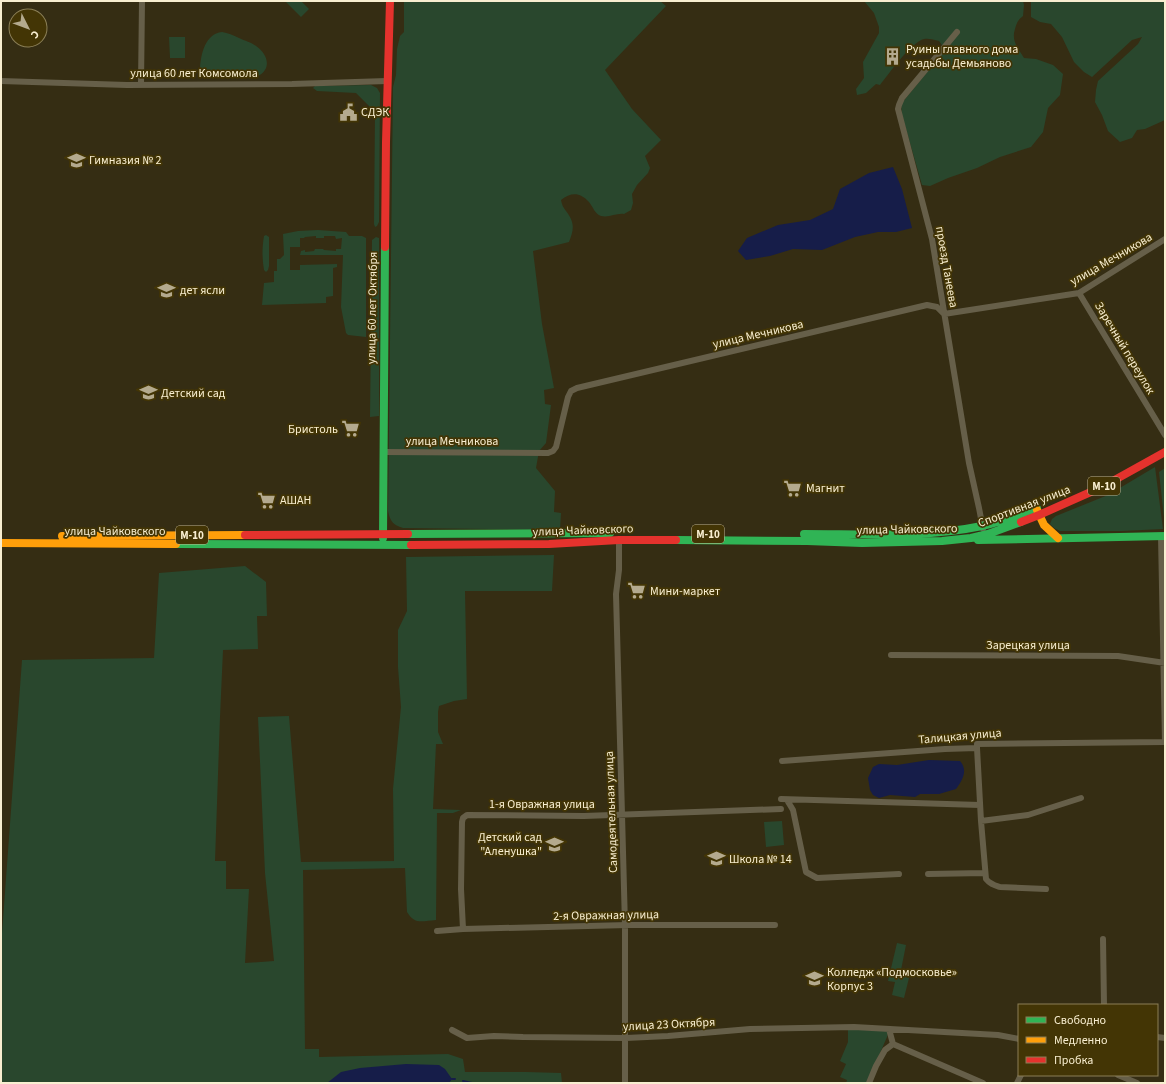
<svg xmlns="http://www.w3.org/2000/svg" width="1166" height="1084" font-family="'Source Sans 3',sans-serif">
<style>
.green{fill:#29472d}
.water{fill:#161d49}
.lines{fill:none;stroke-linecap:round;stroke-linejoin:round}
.stream{stroke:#161d49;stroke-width:2}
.street{stroke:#665f49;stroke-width:6}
.fast{stroke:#30b455;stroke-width:8}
.slow{stroke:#ff9f0a;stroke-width:8}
.jam{stroke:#e5322d;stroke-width:8}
.labels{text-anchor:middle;stroke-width:3.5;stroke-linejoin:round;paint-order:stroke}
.shield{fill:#433505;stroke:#c2b693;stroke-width:1}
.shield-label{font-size:11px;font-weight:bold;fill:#f8eed0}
.poi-label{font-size:12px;fill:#f8eed0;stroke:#433505;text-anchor:start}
.street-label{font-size:12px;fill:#f8eed0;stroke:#433505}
</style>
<rect width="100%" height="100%" fill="#352d13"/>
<path class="green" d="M 288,1 L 301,1 L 309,9 L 301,17 L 286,2 Z
M 404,1 L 660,1 L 666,6 L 605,70 L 632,109 L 661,140 L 645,156 L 650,168 L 648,173 L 637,185 L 632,194 L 633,203 L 631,210 L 624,214 C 616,213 609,218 601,216 C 595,214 593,207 589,202 C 580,192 571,192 561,200 C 562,205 563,207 566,211 C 575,223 574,229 569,242 L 533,251 L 542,324 L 554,388 L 544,390 L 545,404 L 551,405 L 546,443 L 539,451 L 536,468 L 555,491 L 554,512 L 561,513 L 560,530 L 403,528 C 393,525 390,521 388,511 L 393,87 L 396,75 L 397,49 L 400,36 L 404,32 Z
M 864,1 L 1023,1 L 1024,5 L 1023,16 C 1018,20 1017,22 1015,29 C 1011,41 1018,48 1024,58 L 1036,59 L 1053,65 L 1063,74 L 1060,95 L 1048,108 L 1043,132 L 1031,147 L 1000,157 L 977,168 L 948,178 L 930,186 L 922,185 L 902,115 L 901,104 L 943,53 L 944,48 L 939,41 C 934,40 929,38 924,39 C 912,41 888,75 880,85 L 876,84 L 866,93 L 857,95 L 856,89 L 864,78 L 863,62 L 879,33 L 879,27 L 874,13 Z
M 1031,1 L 1165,1 L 1165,120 L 1145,129 L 1137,130 L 1132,138 L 1120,142 L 1108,131 L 1102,115 L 1095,102 L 1096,90 L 1098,81 L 1138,44 L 1142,37 L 1132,40 L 1092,77 L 1084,72 L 1074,62 L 1062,37 L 1051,24 L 1040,22 L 1031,17 Z
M 222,32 C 228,33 233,35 239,38 C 245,41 251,42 256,46 C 268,54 272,69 258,76 L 249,73 L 228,77 L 218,72 L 204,73 L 200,68 C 201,54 205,34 222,32 Z
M 169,37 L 185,37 L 185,58 L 170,58 Z
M 371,85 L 377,88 L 380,93 L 379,222 L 377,226 L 375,227 L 374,224 L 375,112 L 356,93 L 317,91 L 313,88 L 315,86 Z
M 318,230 L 346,232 L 349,236 L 362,236 L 366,238 L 366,337 L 348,335 L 346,333 L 341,307 L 343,255 L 300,255 L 301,251 L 305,250 L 305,252 L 314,251 L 315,249 L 323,249 L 324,250 L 336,251 L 336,249 L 341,249 L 342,238 L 336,239 L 335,236 L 324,236 L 324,238 L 316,238 L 316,236 L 305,237 L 304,238 L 300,238 L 300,247 L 290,247 L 290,270 L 300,270 L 300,265 L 337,264 L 337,267 L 333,268 L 333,296 L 326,297 L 326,303 L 262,305 L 264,283 L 274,282 L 274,271 L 277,271 L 277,259 L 280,259 L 284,255 L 283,234 L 298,231 Z
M 266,235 L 269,237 L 269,266 L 268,270 L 266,272 L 264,270 C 262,259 262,247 264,236 Z
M 376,237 L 379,238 L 379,416 L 370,417 L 372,240 Z
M 1155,467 L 1163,529 L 1122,531 L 1060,531 L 1054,528 L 1050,524 L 1052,519 L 1056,516 L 1108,495 Z
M 1165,468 L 1165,527 L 1159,472 Z
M 554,555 L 552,591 L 465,591 L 467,699 L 454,701 L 439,706 L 438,712 L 438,732 L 443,744 L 436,744 L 433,809 L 461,810 L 453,813 L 437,813 L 436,920 C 422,921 415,925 407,912 L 405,868 L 303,870 L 305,1049 L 319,1049 L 319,1057 L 448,1054 L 463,1059 L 465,1072 L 526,1072 L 561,1073 L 562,1083 L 1,1083 L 1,947 L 22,660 L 154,658 L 159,573 L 245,566 L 266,582 L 267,616 L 257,616 L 258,649 L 223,650 L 220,717 L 215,861 L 226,861 L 226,889 L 249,889 L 245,963 L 274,961 L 265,873 L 258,717 L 289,716 L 301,862 L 394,861 L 393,789 L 401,707 L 398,667 L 398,630 L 407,611 L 406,557 Z
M 782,821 L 784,845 L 766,847 L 764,822 Z
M 897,943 L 906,945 L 900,975 L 909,978 L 904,998 L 892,995 L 895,982 L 888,981 Z
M 848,1027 L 889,1029 L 887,1037 L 867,1083 L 846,1083 L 847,1080 L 840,1077 L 846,1064 L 840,1061 L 848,1042 Z"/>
<path class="water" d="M 893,167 L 902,189 L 912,228 L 896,232 L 878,232 L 855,237 L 822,250 L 793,249 L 770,256 L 746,260 L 738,251 L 747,238 L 778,225 L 810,220 L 833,209 L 840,189 L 869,173 Z
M 929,760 L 960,761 C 968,770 963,780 956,789 L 939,794 L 920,794 L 915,797 L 890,795 L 879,798 L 873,795 L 870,790 L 868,778 L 873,767 L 879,764 L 897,765 Z
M 406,1064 L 439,1065 L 445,1069 L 452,1079 L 449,1083 L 327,1083 L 341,1072 L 360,1068 Z"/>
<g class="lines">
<path class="stream" d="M 452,1079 L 455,1079
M 463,1081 L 472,1083"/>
<path class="street" d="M 957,32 L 902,98 L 899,105 L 898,109 L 932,239 L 969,463 L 979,508 L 983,529
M 1,81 L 127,85 L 292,84 L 387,81
M 141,84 L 142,1
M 1079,293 L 1165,435
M 383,452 L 548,453 L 553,451 L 556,447 L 568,397 L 571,391 L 577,388 L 927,305 L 937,307 L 944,314 L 1079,293 L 1165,239
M 1161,536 L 1165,742
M 619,540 L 619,570 L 616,594 L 625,925 L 625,1083
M 891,655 L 1118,656 L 1165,663
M 977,748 L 981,821 L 986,879 C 990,884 994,885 1000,887 L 1046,889
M 782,761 L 945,749 L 977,748 L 977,744 L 1165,742
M 781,799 L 980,805
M 787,800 L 793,810 L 806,872 L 817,878 L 899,874
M 981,821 L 1028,815 L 1081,798
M 928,874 L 985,873
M 463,929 L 461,889 L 462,822 L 463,818 L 467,815 L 584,816 L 781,809
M 437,931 L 463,929 L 628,925 L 775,925
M 1103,939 L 1104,1005
M 452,1030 L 467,1038 L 494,1036 L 523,1037 L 626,1038 L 668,1036 L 750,1029 L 854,1027 L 998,1035 L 1019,1039
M 1157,1037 L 1165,1038
M 893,1044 L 983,1083
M 1118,1075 L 1137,1083
M 869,1083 L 876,1066 L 885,1050 L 893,1044 L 889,1029
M 1017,1083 L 1021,1075"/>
<path class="fast" d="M 408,534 L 610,533
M 804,534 C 863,534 924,538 982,526 C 999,523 1020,514 1037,508
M 383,538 L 385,247
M 676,540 L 807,541 L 862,543 L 942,541 L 971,538 L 988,534 L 1021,522
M 978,540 L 1165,536
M 176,544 L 411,545"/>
<path class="slow" d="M 1037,510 L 1044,525 L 1058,538
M 62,536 L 245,535
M 1,543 L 176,544"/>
<path class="jam" d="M 385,247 L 386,142 L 390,1
M 1021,522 L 1039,515 L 1102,487 L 1165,452
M 245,535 L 408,534
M 411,545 L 549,544 L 619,540 L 676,540"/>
</g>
<defs>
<symbol id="building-bare" viewBox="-9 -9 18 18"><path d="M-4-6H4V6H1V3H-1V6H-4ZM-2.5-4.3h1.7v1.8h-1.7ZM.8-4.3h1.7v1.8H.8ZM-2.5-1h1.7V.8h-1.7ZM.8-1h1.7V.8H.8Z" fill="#b4aa8e" stroke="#433505" stroke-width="2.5" paint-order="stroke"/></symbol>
<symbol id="civic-bare" viewBox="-9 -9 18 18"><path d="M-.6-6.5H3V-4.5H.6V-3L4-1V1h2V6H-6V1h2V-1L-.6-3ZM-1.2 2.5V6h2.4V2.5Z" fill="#b4aa8e" stroke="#433505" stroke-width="2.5" paint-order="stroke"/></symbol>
<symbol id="school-bare" viewBox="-9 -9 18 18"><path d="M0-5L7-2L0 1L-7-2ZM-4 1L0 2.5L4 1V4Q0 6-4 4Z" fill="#b4aa8e" stroke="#433505" stroke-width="2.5" paint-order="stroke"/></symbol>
<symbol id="supermarket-bare" viewBox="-9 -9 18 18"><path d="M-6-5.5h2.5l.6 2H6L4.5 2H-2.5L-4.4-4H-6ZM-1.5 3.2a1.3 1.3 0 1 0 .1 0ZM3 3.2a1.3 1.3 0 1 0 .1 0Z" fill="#b4aa8e" stroke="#433505" stroke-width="2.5" paint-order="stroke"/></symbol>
<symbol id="university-bare" viewBox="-9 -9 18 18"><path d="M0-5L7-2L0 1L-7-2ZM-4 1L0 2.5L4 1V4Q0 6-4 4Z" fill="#b4aa8e" stroke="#433505" stroke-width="2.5" paint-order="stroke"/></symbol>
</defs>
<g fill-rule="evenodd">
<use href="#building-bare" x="880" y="44" width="25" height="25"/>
<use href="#civic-bare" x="336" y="100" width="25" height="25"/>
<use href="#school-bare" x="64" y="148" width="25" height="25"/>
<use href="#school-bare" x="154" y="278" width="25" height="25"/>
<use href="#school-bare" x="136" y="380" width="25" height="25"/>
<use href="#supermarket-bare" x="338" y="416" width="25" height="25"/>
<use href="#supermarket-bare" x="780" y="476" width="25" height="25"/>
<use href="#supermarket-bare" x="254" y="488" width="25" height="25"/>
<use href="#supermarket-bare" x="624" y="578" width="25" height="25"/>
<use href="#school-bare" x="542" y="832" width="25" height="25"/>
<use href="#school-bare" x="704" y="846" width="25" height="25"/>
<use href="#university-bare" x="802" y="966" width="25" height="25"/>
</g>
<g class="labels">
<g class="shield">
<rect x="1088" y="477" width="32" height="18" rx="3"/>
<rect x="692" y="525" width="32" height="18" rx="3"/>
<rect x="176" y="526" width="32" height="18" rx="3"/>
</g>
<g class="shield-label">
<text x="1104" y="490">М-10</text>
<text x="708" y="538">М-10</text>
<text x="192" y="539">М-10</text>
</g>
<g class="poi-label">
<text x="906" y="53">Руины главного дома<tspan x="906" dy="14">усадьбы Демьяново</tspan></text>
<text x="361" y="116">СДЭК</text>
<text x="89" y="164">Гимназия № 2</text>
<text x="180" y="294">дет ясли</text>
<text x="161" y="397">Детский сад</text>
<text x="338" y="433" text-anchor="end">Бристоль</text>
<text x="806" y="492">Магнит</text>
<text x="280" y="504">AШАН</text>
<text x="650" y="595">Мини-маркет</text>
<text x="542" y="841" text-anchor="end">Детский сад<tspan x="542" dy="14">"Аленушка"</tspan></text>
<text x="729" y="863">Школа № 14</text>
<text x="827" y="976">Колледж «Подмосковье»<tspan x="827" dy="14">Корпус 3</tspan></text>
</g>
<g class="street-label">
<text x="194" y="77">улица 60 лет Комсомола</text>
<text transform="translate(1111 259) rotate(-30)" y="4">улица Мечникова</text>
<text transform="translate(947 267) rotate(80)" y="4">проезд Танеева</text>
<text transform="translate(372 308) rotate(-89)" y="4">улица 60 лет Октября</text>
<text transform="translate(758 334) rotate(-13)" y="4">улица Мечникова</text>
<text transform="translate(1125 348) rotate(59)" y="4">Заречный переулок</text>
<text x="452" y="445">улица Мечникова</text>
<text transform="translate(1024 506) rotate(-21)" y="4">Спортивная улица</text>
<text transform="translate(907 529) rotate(-1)" y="4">улица Чайковского</text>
<text transform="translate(583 530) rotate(-2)" y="4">улица Чайковского</text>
<text x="115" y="535">улица Чайковского</text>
<text x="1028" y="649">Зарецкая улица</text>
<text transform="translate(960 736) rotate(-5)" y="4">Талицкая улица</text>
<text x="542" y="808">1-я Овражная улица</text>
<text transform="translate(611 812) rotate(-92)" y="4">Самодеятельная улица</text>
<text transform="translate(606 915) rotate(-1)" y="4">2-я Овражная улица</text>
<text transform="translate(669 1024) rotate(-3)" y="4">улица 23 Октября</text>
</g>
</g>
<rect width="1166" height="1084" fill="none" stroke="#f8eed0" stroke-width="4"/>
<rect x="1018" y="1004" width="140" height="72" fill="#433505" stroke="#8b7f56"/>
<rect x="1026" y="1017" width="20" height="6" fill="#30b455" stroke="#8b7f56"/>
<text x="1054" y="1024" font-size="12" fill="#f8eed0">Свободно</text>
<rect x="1026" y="1037" width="20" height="6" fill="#ff9f0a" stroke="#8b7f56"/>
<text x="1054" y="1044" font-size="12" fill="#f8eed0">Медленно</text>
<rect x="1026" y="1057" width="20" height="6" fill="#e5322d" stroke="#8b7f56"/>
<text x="1054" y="1064" font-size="12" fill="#f8eed0">Пробка</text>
<g transform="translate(28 28) rotate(132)"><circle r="19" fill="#433505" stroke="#8b7f56"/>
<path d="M0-3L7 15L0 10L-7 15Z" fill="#b4aa8e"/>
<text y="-6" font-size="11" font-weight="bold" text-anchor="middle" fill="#f8eed0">С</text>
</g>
</svg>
